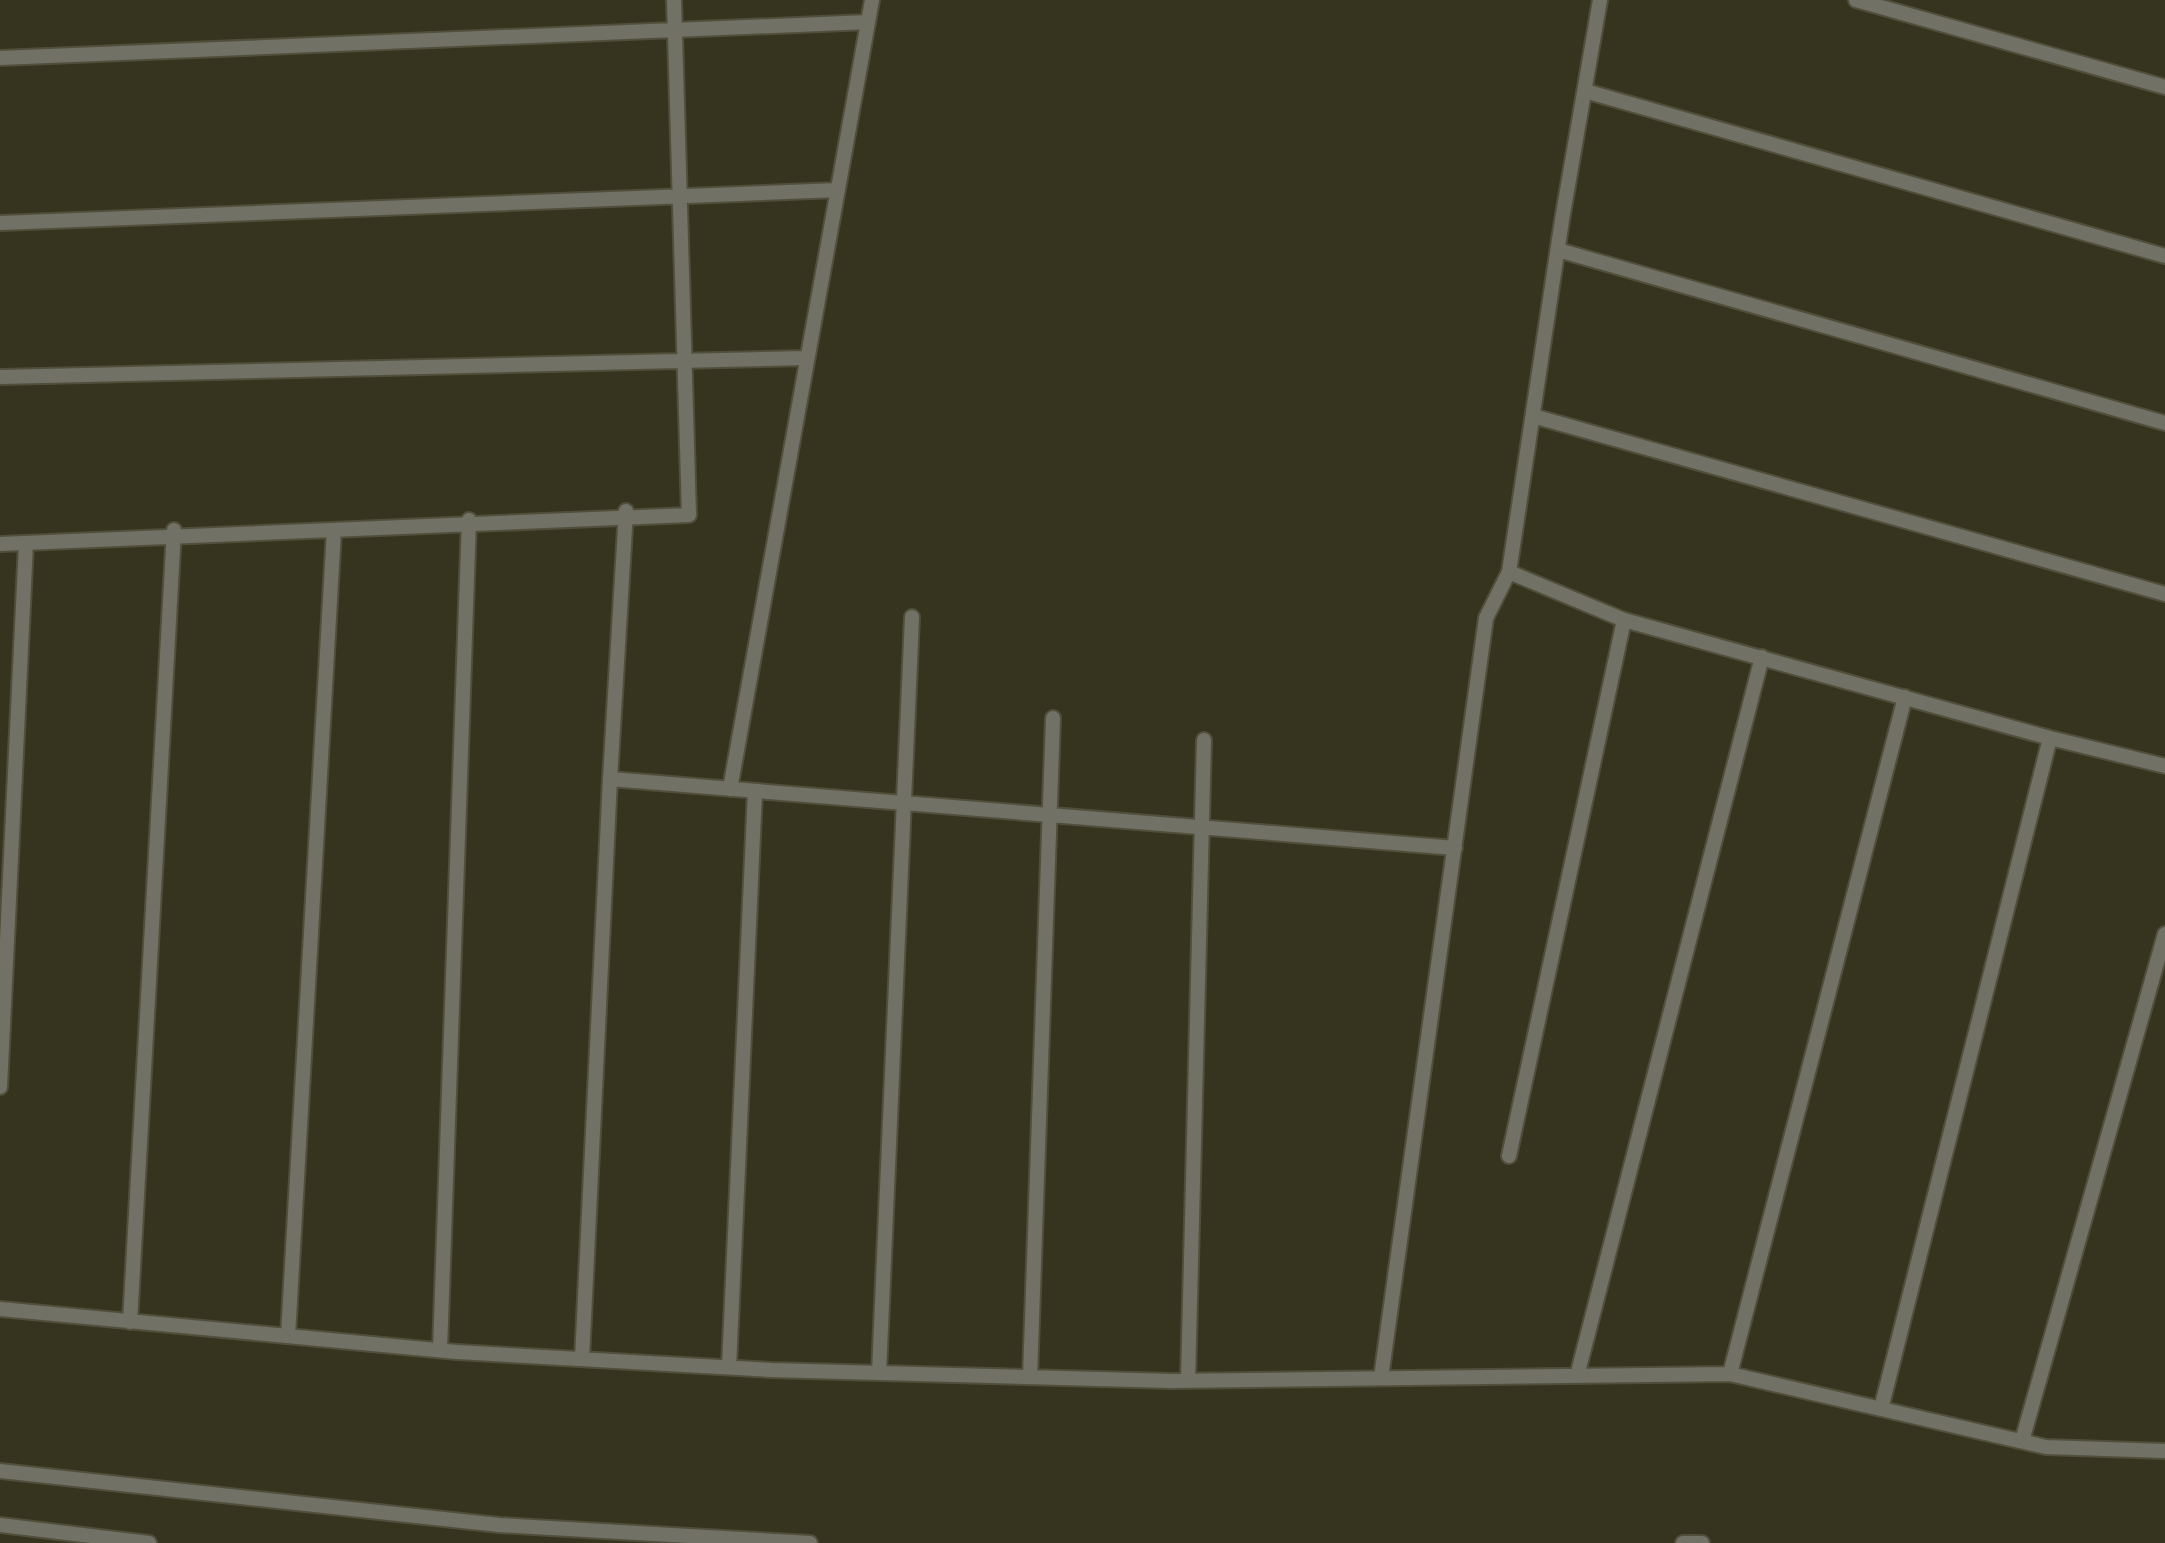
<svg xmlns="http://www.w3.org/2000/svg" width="2165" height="1543" font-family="'Varela Round',sans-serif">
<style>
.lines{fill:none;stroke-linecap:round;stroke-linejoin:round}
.minor-casing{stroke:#514f3b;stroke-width:18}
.minor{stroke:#727166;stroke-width:14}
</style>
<rect width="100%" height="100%" fill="#36331e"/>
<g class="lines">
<defs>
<path id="minor" d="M 1856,0 L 2165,87
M 0,58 L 868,22
M 1585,91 L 2165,256
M 0,223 L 838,190
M 1558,250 L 2165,423
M 0,377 L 807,358
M 1533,416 L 2165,594
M 0,544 L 689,515 L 674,0
M 1509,572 L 1624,620 L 2050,738 L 2165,766
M 610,779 L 1455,848
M 730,789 L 872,0
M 0,1087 L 26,543
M 1509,1156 L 1624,620
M 0,1309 L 457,1352 L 771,1370 L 1172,1381 L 1730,1374 L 2046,1447 L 2165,1451
M 130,1322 L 174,530
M 288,1336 L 334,530
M 440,1350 L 469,520
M 582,1359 L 610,779 L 626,511
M 729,1367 L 755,791
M 879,1373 L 912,617
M 1730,1374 L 1905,697
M 1577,1376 L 1762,657
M 1030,1377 L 1053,718
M 1381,1378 L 1486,618 L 1509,572 L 1562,220 L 1600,0
M 1188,1381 L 1204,740
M 1881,1409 L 2050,738
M 2022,1441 L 2165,934
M 0,1471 L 499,1525 L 810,1543
M 0,1525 L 149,1543
M 1683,1543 L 1702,1543"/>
</defs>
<use href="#minor" class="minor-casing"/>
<use href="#minor" class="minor"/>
</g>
</svg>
